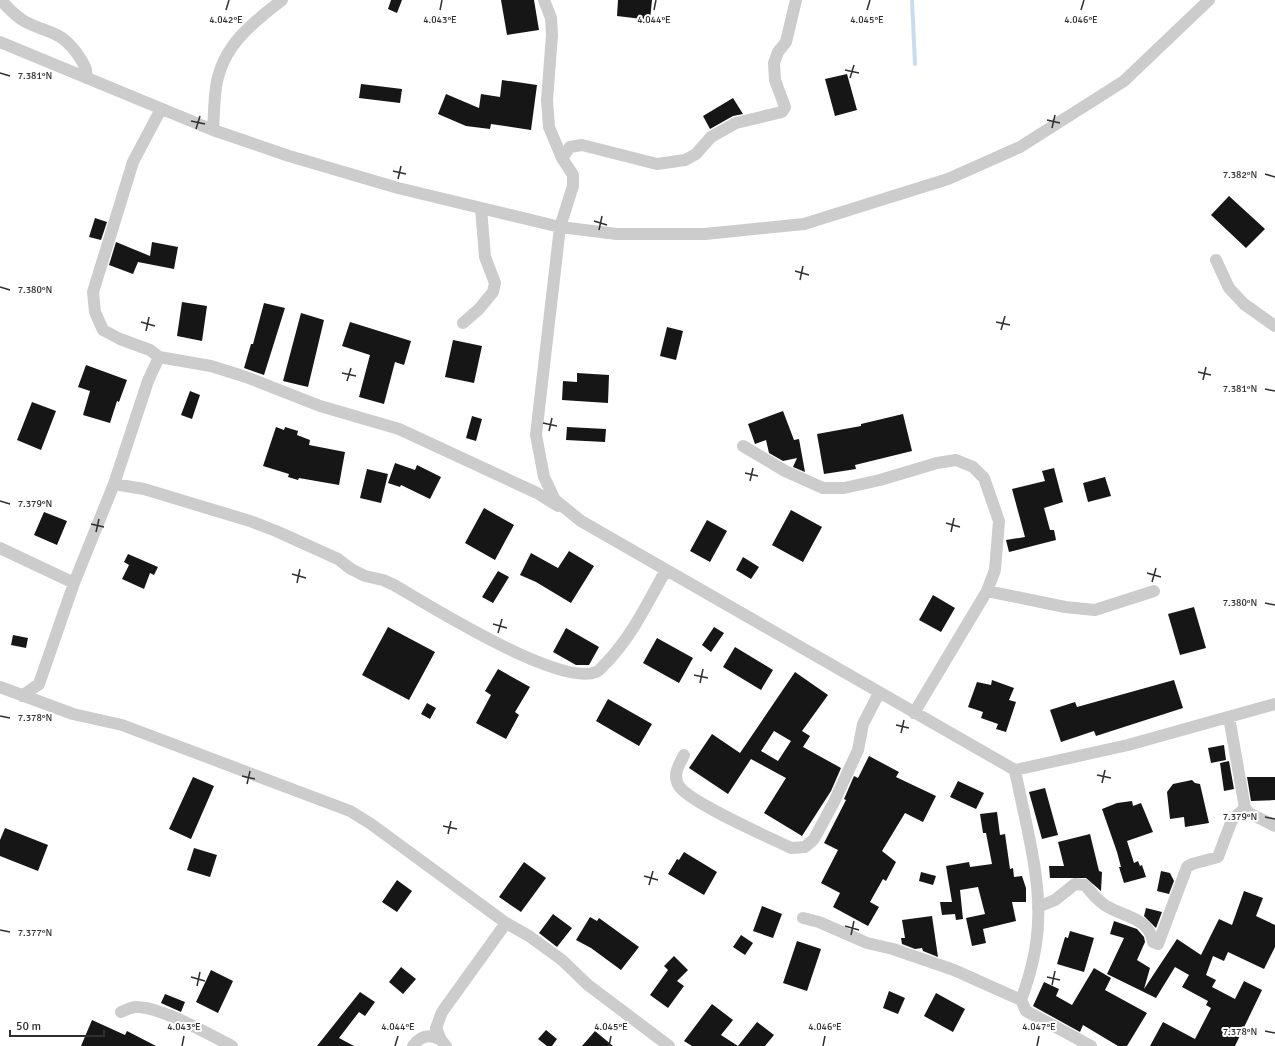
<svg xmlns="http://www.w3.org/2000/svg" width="1275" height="1046" font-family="Signika,sans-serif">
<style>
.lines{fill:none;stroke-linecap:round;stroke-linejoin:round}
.stream{stroke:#c7dded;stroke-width:4}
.building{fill:#161616;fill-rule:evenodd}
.minor{stroke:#ccc;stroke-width:12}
.ticks{fill:none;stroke:#2f2f2f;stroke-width:1.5}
.ticks-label{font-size:10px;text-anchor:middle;fill:#2f2f2f;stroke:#fff;stroke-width:4;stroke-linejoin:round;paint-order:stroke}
</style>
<rect width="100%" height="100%" fill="#fff"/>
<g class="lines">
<path class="stream" d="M 912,0 L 915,64"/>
</g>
<path class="building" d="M 391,0 L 402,0 L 397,13 L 388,9 Z
M 501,0 L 534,0 L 539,30 L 507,35 Z
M 618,0 L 652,0 L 650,20 L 617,16 Z
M 847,74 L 857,110 L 835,116 L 825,79 Z
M 502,80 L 537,85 L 531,130 L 491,124 L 490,129 L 466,126 L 438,114 L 446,94 L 479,108 L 481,94 L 500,97 Z
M 361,84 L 402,89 L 400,103 L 359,98 Z
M 733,98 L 743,114 L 733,116 L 710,129 L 703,116 Z
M 1229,196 L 1265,229 L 1246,248 L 1211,215 Z
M 95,218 L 107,222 L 101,240 L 89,237 Z
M 116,242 L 150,256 L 152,242 L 178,247 L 174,269 L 138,262 L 133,274 L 109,265 Z
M 182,302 L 207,306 L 202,341 L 177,336 Z
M 264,303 L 285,308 L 264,375 L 244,368 L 251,344 L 253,344 Z
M 301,313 L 324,320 L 308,387 L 283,381 Z
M 350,322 L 411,341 L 404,365 L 395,362 L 384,404 L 359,397 L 370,355 L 342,346 Z
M 667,327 L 683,331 L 676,360 L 660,356 Z
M 453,340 L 482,346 L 474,383 L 445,377 Z
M 86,365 L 127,380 L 119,402 L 117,401 L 110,423 L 83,415 L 90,391 L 78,387 Z
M 577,373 L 609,375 L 608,403 L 562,400 L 563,381 L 577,382 Z
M 190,391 L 200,395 L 192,419 L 181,415 Z
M 32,402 L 56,411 L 41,450 L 17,440 Z
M 783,411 L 794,440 L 799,439 L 805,472 L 793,467 L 797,458 L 783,461 L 769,453 L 766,440 L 755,444 L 748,424 Z
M 903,414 L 912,451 L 855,465 L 856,469 L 824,474 L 817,434 L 861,426 L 861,424 Z
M 472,416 L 482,419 L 476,441 L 466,438 Z
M 276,427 L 284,430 L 285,427 L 298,431 L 297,435 L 310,440 L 309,445 L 345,452 L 339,485 L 299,478 L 298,480 L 288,477 L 289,474 L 263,466 Z
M 567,427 L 606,429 L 605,442 L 566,440 Z
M 395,463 L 415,470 L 417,465 L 441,477 L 430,499 L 401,485 L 400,487 L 388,483 Z
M 1054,468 L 1063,502 L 1044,508 L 1050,530 L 1054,530 L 1056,540 L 1009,552 L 1006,540 L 1025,537 L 1012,489 L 1045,481 L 1042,471 Z
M 367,469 L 388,474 L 381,503 L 360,498 Z
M 1105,477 L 1111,496 L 1088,502 L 1083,483 Z
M 484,508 L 514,525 L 495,560 L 465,543 Z
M 791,510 L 822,527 L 803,562 L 772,545 Z
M 44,512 L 67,521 L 57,545 L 34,535 Z
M 707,520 L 727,531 L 710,562 L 690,551 Z
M 569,551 L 594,566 L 571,603 L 536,582 L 520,575 L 531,553 L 558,568 Z
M 128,554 L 158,567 L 154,575 L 150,573 L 144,589 L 122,579 L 129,565 L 124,562 Z
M 743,557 L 759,567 L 751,579 L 736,570 Z
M 498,571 L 509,577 L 493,603 L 482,597 Z
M 933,595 L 955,608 L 941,632 L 919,620 Z
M 1194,607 L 1206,648 L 1180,655 L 1168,614 Z
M 388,627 L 435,652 L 409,700 L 362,675 Z
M 714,627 L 724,633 L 711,652 L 702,645 Z
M 566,628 L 599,647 L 589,665 L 576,665 L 553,652 Z
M 13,635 L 28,638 L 26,648 L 11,645 Z
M 657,638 L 693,658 L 679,683 L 643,663 Z
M 735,647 L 773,670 L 761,690 L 723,667 Z
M 498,669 L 530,687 L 515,712 L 519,715 L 506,739 L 476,723 L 491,695 L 485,691 Z
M 795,672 L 828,695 L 802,731 L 810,736 L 803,747 L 841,768 L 831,791 L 802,836 L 764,813 L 786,778 L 751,759 L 728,794 L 689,768 L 712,734 L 740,753 ZM 774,731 L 791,741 L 778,761 L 761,751 Z
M 992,680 L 1014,688 L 1009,700 L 1016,702 L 1006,732 L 996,729 L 998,724 L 981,718 L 983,712 L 968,707 L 977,682 L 991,685 Z
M 1174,680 L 1183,708 L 1096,736 L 1094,731 L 1061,742 L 1050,710 L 1075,702 L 1077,707 Z
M 608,699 L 652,724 L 639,746 L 596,721 Z
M 427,703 L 436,708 L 430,719 L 421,714 Z
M 1224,745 L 1226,760 L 1211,763 L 1208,748 Z
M 869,756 L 899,772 L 896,777 L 936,796 L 923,822 L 905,813 L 882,851 L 896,862 L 886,881 L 883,879 L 870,902 L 879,907 L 868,926 L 833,907 L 840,893 L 821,883 L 838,850 L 824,843 L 846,800 L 844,799 L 854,776 L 858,778 Z
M 1229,761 L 1234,789 L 1224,791 L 1220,763 Z
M 193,777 L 214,786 L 191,839 L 169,829 Z
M 1247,777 L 1275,777 L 1275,800 L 1251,801 Z
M 1192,780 L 1195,783 L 1200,784 L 1209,823 L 1185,827 L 1184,817 L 1170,819 L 1167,792 L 1173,784 Z
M 958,781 L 984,793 L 976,809 L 950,797 Z
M 1045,788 L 1058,835 L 1042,839 L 1029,792 Z
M 1132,801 L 1133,806 L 1141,803 L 1153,832 L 1127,841 L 1134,863 L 1138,861 L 1140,866 L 1142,865 L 1146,877 L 1124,883 L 1119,867 L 1121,867 L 1117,852 L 1102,809 L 1117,803 Z
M 997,812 L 1000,835 L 1005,834 L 1010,869 L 1013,868 L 1014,877 L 1022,876 L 1026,888 L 1026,902 L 1012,902 L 1016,921 L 983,929 L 986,943 L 972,946 L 966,918 L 985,914 L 978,887 L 960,890 L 963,919 L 956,920 L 955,914 L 942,915 L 940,902 L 952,902 L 946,866 L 969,862 L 970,867 L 992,864 L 986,833 L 983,833 L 980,814 Z
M 5,828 L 48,845 L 38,871 L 0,856 L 0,840 Z
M 1090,834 L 1099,871 L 1102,872 L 1101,891 L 1086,878 L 1050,878 L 1049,866 L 1064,866 L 1058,842 Z
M 194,848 L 217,855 L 210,877 L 187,870 Z
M 684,852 L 717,872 L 704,895 L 668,874 L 677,859 L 679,860 Z
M 524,862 L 546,878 L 521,912 L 499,897 Z
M 1161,871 L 1170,873 L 1174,881 L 1169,894 L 1157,891 Z
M 921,872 L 936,876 L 933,885 L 919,881 Z
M 397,880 L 412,891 L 397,912 L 382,902 Z
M 1244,891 L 1263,898 L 1256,916 L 1275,925 L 1275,947 L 1264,969 L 1228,952 L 1224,961 L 1213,956 L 1206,975 L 1216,980 L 1212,987 L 1235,999 L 1244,981 L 1262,990 L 1235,1046 L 1150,1046 L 1163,1022 L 1195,1039 L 1211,1008 L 1206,1005 L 1208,1001 L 1182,987 L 1189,975 L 1175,967 L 1156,998 L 1107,974 L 1124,938 L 1110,934 L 1114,921 L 1137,929 L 1144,937 L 1145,942 L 1137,960 L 1150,968 L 1144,989 L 1177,939 L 1201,955 L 1219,919 L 1232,925 Z
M 762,906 L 782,914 L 773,938 L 753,931 Z
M 1146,908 L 1162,912 L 1156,928 L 1144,916 Z
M 553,914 L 572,928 L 557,947 L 539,933 Z
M 932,916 L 938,957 L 923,951 L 922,948 L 915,949 L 902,944 L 901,938 L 905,938 L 902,920 Z
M 590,917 L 597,921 L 599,918 L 639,947 L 621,970 L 591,948 L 576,940 Z
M 1070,931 L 1094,938 L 1084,972 L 1057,964 L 1065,937 L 1068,938 Z
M 741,935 L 753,943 L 745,955 L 733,947 Z
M 797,941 L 821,949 L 807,991 L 783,983 Z
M 674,956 L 688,970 L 677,981 L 684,986 L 668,1008 L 650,995 L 668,970 L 664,966 Z
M 401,967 L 416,979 L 403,994 L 389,982 Z
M 1094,968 L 1111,978 L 1105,990 L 1147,1013 L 1127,1046 L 1118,1046 L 1083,1025 L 1080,1032 L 1033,1006 L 1044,982 L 1059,989 L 1056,996 L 1072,1005 Z
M 211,970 L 233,981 L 218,1013 L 196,1002 Z
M 889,991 L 905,998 L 898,1014 L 883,1008 Z
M 360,992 L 375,1002 L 365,1016 L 359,1012 L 339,1038 L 354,1046 L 317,1046 Z
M 936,993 L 965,1009 L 953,1032 L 924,1016 Z
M 165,994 L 185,1002 L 181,1012 L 161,1003 Z
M 712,1004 L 733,1020 L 721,1035 L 738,1046 L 757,1022 L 774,1035 L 765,1046 L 692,1046 L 684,1041 Z
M 92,1020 L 125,1035 L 127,1031 L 156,1046 L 81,1046 Z
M 546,1030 L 557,1039 L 552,1046 L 547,1046 L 538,1039 Z
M 595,1031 L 613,1046 L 582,1046 Z"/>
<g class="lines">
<path class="minor" d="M 1,0 C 7,7 16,16 24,21 C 50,35 61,29 80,58 C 84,65 88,70 86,78
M 544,0 L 551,18 L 552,35 L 547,100 L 549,127 L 562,158 L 573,175 L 573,186 L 560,227 L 536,435 L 544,477 L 555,500 L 581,521 L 1015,770 C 1024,817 1041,876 1038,923 C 1037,949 1030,976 1021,1000 L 1026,1011 L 1091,1046
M 0,42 L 213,130 L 289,156 L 398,188 L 560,227 L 617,234 L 705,234 L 804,224 L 948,179 L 1020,147 L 1124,81 L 1209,0
M 161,109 L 133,162 L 93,292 L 95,312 L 103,330 L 120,339 L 150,350 L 159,357 L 211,366 L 246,377 L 320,406 L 399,429 L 537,493 L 558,506
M 213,130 C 214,116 214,101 216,87 C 222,46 252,23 282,0
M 562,158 L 570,147 L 582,145 L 657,164 L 685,160 L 696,154 L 711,137 L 736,123 L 782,112 L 785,107 L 775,80 L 774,63 L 778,52 L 786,42 L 796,0
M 1216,260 L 1229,288 L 1244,304 L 1275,326
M 463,323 L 479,309 L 493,292 L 495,283 L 485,257 L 481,208
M 743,446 L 785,471 L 823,488 L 844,488 L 880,480 L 937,463 L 956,460 L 973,467 L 984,478 L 999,521 L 995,570 L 987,591 L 914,713
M 114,484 L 144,489 L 250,521 L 276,531 L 338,559 L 351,569 L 365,576 L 383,580 L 394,585 C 430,606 559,687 596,672 C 600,671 603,665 607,662 C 632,636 648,602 666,570
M 0,548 L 74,583
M 987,591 L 1065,607 L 1095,610 L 1154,591
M 0,687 L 73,714 L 122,725 L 350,811 L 371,824 L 506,923 L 529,936 L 562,960 L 588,985 L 669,1046
M 22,696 L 39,684 L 74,583 L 114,484 L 148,381 L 159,357
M 1229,717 L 1245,808 L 1249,813 L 1275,826
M 684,755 C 679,765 672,775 679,786 C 690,803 769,837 791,848 L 805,847 L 814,839 L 834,802 L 858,750 L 863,724 L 879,693
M 1015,770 L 1128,745 L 1275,704
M 1038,907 L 1055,900 L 1075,884 L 1085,885 C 1092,893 1098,902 1108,907 C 1125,917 1149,918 1153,942 L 1158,944 L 1187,867 L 1192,864 L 1218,857 L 1232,820 L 1245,808
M 803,918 L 819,922 L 867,943 L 893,949 L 954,970 L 1021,1000
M 121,1012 C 126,1010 131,1007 136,1007 C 162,1007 208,1034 232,1046
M 413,1046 C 421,1035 430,1034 441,1040
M 446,1046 L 441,1040 L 436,1028 L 442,1012 L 506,923"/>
</g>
<path class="ticks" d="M 226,10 L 229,0M 440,10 L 442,0M 654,10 L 656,0M 867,10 L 870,0M 1081,10 L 1084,0M 845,70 L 859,73M 0,73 L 10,76M 850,78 L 854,65M 1047,120 L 1060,123M 191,121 L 205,124M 1052,128 L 1055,115M 196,129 L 200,116M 393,171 L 406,174M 1265,174 L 1275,177M 398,179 L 401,166M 594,221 L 607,225M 599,230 L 602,216M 795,271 L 809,275M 800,280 L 803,266M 0,287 L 10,290M 141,322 L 155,326M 996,322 L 1010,325M 1001,330 L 1005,316M 146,331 L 149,317M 1198,372 L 1211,375M 342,373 L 356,376M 1203,380 L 1206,367M 347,381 L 351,368M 1265,389 L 1275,391M 543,423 L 557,426M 549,431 L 552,418M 745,473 L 758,476M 750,481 L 753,468M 0,501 L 10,504M 946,523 L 960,527M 91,524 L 104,527M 96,532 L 99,519M 951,532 L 954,518M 1147,573 L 1161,577M 292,574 L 306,578M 1152,582 L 1156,568M 297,583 L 300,569M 1265,603 L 1275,605M 493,624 L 507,628M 498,633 L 502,619M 694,675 L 708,678M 700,683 L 703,669M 0,716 L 10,718M 896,725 L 909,728M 901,733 L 904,720M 1097,775 L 1111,778M 242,776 L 255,779M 1102,783 L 1105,770M 247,784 L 250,771M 1265,817 L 1275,819M 443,826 L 457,829M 448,834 L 451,821M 644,876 L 658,880M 649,885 L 653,871M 845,926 L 859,930M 0,930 L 10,932M 851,935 L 854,921M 191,977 L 205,981M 1047,977 L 1060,980M 1052,985 L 1055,971M 197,986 L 200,972M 1265,1031 L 1275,1033M 182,1046 L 184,1036M 395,1046 L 398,1036M 609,1046 L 611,1036M 823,1046 L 825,1036M 1037,1046 L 1039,1036"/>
<g class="ticks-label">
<text x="440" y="23">4.043°E</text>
<text x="654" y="23">4.044°E</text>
<text x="867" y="23">4.045°E</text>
<text x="1081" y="23">4.046°E</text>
<text x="226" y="23">4.042°E</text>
<text x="35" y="79">7.381°N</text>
<text x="1240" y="178">7.382°N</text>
<text x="35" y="293">7.380°N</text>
<text x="1240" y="392">7.381°N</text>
<text x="35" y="507">7.379°N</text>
<text x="1240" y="606">7.380°N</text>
<text x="35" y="721">7.378°N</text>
<text x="1240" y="820">7.379°N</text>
<text x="35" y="936">7.377°N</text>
<text x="184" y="1030">4.043°E</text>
<text x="398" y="1030">4.044°E</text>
<text x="611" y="1030">4.045°E</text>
<text x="825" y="1030">4.046°E</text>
<text x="1039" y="1030">4.047°E</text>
<text x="1240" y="1035">7.378°N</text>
</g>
<path d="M10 1030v6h94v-6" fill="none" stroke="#2f2f2f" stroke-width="2"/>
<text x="16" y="1030" font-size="12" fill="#2f2f2f" stroke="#ffffff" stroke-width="3" paint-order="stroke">50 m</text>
</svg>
